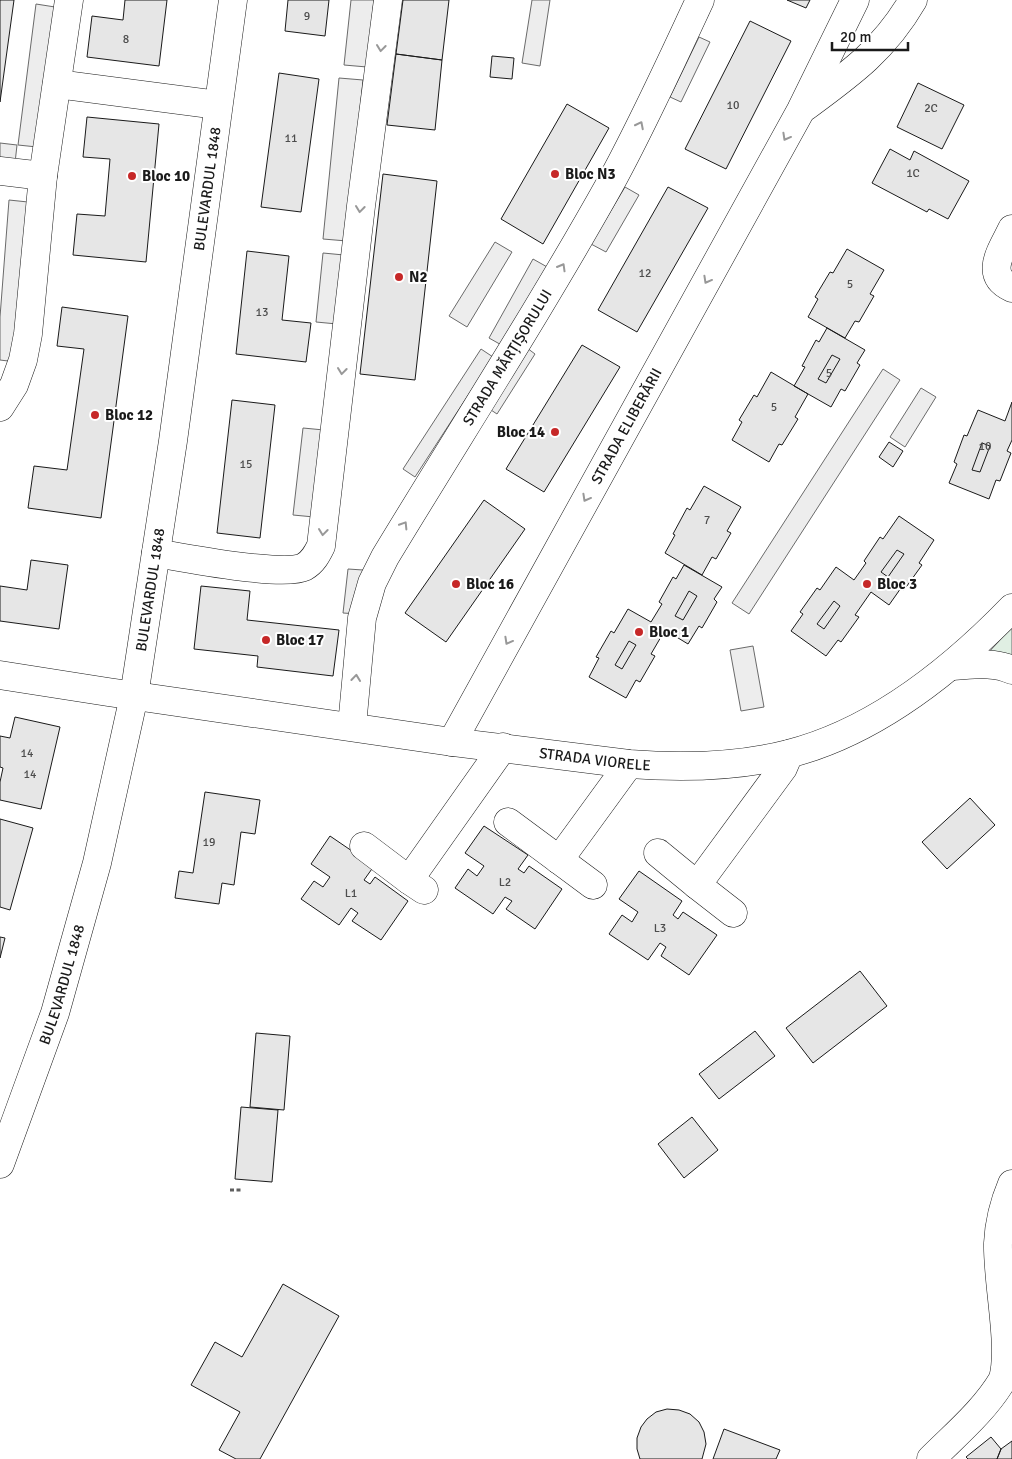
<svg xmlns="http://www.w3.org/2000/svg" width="1012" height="1459" font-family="Signika,sans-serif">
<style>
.green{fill:#e0efe3;stroke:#6a6a6a}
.parking{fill:#ededed;stroke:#6a6a6a}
.building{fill:#e6e6e6;stroke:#1a1a1a}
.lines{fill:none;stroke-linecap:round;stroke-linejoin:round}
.minor-casing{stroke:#1a1a1a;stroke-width:29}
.path{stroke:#5f5f5f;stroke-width:3;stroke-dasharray:4 2.5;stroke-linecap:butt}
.minor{stroke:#fff;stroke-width:28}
.oneway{stroke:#989898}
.poi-dot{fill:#c62828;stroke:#fff;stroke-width:2}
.labels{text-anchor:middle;stroke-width:4;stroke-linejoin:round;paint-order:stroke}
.number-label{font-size:12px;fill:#4d4d4d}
.poi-label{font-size:15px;font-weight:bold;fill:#1a1a1a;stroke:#fff;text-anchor:start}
.street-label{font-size:15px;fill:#1a1a1a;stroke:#fff}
</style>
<rect width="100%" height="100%" fill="#fff"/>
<path class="green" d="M 1012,627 L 1012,656 L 988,653 Z"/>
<path class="parking" d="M 351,0 L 374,0 L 367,67 L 344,65 Z
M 532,0 L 550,0 L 540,66 L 522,63 Z
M 36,4 L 55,7 L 37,147 L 18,145 Z
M 699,37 L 710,42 L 681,102 L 670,97 Z
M 339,78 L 363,80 L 347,241 L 323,239 Z
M 0,143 L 17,145 L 15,163 L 0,161 Z
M 625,187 L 639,195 L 606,252 L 591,244 Z
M 9,200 L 28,202 L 16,362 L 0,360 L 0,317 Z
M 495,242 L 512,252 L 467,327 L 449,316 Z
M 323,253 L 344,255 L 337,324 L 316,322 Z
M 533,259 L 549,268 L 505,347 L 489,338 Z
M 527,348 L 535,354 L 497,414 L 488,408 Z
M 481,349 L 493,357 L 415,477 L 403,469 Z
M 883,369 L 900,380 L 749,614 L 732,603 Z
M 921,388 L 936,397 L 905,447 L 890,437 Z
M 303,428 L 324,430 L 314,517 L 293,515 Z
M 348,569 L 363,570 L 358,614 L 343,613 Z
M 753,646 L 764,707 L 741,711 L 730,650 Z"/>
<path class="building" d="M 0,0 L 14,0 L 0,102 Z
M 125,0 L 167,0 L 159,66 L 87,57 L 92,16 L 123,20 Z
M 288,0 L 329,0 L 325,36 L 285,31 Z
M 403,0 L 449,0 L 442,60 L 396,54 Z
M 787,0 L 810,0 L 806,8 Z
M 750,21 L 791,41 L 726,169 L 685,149 Z
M 396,54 L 442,60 L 435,130 L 387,125 Z
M 492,56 L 514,58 L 512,79 L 490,77 Z
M 279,73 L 319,79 L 301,212 L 261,207 Z
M 918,83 L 964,105 L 942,149 L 897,127 Z
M 567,104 L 609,128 L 543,244 L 501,219 Z
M 87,117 L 159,124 L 146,262 L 73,255 L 77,214 L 105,216 L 110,159 L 83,157 Z
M 890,149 L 910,160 L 914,151 L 969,181 L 948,219 L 929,209 L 927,212 L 872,183 Z
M 383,174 L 437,181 L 415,380 L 360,374 Z
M 668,187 L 708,208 L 637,332 L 598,310 Z
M 847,249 L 884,270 L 870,294 L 874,296 L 859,322 L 855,321 L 845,338 L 808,317 L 818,299 L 815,297 L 830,272 L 833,273 Z
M 247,251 L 289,256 L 282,320 L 311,323 L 306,362 L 236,354 Z
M 62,307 L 128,316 L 101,518 L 28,508 L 34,466 L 67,470 L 84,349 L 57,346 Z
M 827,328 L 865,350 L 857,363 L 860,365 L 845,391 L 841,389 L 831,407 L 794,386 L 805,367 L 802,366 L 816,340 L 819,342 Z
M 582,345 L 620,367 L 544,492 L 506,469 Z
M 832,355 L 840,359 L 826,383 L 818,379 Z
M 771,372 L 808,394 L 795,417 L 798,419 L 782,445 L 779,444 L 769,462 L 732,440 L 742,422 L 739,420 L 754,395 L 757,397 Z
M 232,400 L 275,405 L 260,538 L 217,533 Z
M 1012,402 L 1012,440 L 1007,451 L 1011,453 L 1000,481 L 996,480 L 989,499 L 949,483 L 957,464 L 954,462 L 964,435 L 967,436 L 978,410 L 1005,421 Z
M 889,442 L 903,451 L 893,467 L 879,457 Z
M 982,443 L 990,446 L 980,472 L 972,470 Z
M 704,486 L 741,507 L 727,531 L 731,533 L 716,559 L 712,557 L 702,575 L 665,553 L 675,535 L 673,534 L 687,508 L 690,510 Z
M 484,500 L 525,529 L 446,642 L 405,613 Z
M 899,516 L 934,540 L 919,563 L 922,565 L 904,590 L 901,588 L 889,605 L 871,592 L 855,615 L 859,617 L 841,642 L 838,640 L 826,656 L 791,631 L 803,614 L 800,612 L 817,588 L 820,590 L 836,567 L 854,580 L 866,563 L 864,561 L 880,537 L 883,539 Z
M 897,550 L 904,554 L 888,577 L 881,572 Z
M 31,560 L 68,565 L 59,629 L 0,621 L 0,586 L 27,590 Z
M 684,565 L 722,587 L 714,599 L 717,602 L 702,628 L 699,626 L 688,644 L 665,630 L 651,654 L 655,656 L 640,682 L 636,680 L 626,698 L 589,677 L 599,658 L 596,657 L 611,631 L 614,633 L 628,609 L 651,622 L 662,604 L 659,602 L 673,577 L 676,579 Z
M 201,586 L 250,591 L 247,620 L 339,630 L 333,676 L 257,667 L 258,656 L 194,649 Z
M 689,591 L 697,596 L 683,620 L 675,616 Z
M 834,601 L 840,606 L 824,629 L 817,624 Z
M 629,641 L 636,645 L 622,669 L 615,665 Z
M 15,717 L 60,727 L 41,809 L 0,800 L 0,782 L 3,768 L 0,767 L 0,736 L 10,738 Z
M 205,792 L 260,800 L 255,834 L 241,832 L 234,885 L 222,883 L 219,904 L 175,898 L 179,871 L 193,873 Z
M 970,798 L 995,825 L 947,869 L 922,842 Z
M 0,819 L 33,828 L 10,910 L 0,907 Z
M 484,826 L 528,855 L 518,869 L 524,873 L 529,866 L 562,889 L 535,929 L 506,909 L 512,901 L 505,897 L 493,914 L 455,888 L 468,869 L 477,876 L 484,866 L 465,853 Z
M 330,836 L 374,866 L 364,880 L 370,884 L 375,877 L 408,901 L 381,940 L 352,921 L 358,913 L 351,908 L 339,925 L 301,899 L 314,881 L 323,887 L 330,877 L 311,864 Z
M 639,871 L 682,901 L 673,915 L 678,919 L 683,912 L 717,935 L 689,975 L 661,956 L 666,947 L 660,943 L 648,960 L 609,934 L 622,915 L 632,922 L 638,912 L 619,899 Z
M 0,937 L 5,938 L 0,958 Z
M 860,971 L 887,1006 L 813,1063 L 786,1028 Z
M 755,1031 L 775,1056 L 719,1099 L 699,1074 Z
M 256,1033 L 290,1036 L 284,1110 L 250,1107 Z
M 241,1107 L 278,1110 L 272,1182 L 235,1179 Z
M 692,1117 L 718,1150 L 684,1178 L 658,1144 Z
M 283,1284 L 339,1316 L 260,1459 L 236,1459 L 219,1450 L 240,1412 L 191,1385 L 215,1342 L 242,1357 Z
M 667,1409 L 679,1410 L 690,1414 L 699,1422 L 704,1432 L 706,1444 L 702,1459 L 640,1459 L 637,1449 L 637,1438 L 641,1427 L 647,1419 L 656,1412 Z
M 724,1429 L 780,1450 L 776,1459 L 713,1459 Z
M 991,1437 L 1001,1449 L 997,1459 L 968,1459 L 966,1457 Z
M 1012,1441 L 1012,1459 L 997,1459 L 1001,1449 Z"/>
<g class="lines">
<defs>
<g id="minor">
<path d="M 57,84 L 218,105"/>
<path d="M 805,107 C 850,74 884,50 913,0"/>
<path d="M 0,171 L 43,176"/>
<path d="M 1012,229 C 1002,250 983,275 1012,288"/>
<path d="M 0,407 L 14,385 L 23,360 L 28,334 L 43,176 L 69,0"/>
<path d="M 156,553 C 183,558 284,577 304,567 C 313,562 317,554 321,546 L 361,206 L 388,0"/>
<path d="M 951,666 C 972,665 993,661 1012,670"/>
<path id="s1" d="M 0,675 L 108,692 L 452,742 L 629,764 C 682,768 737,767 788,754 C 875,732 951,671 1012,608"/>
<path id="s2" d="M 352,726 L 362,618 L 372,583 L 385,557 C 460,433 539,311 610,184 C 643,124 671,62 700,0"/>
<path id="s3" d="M 452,742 L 801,110 L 855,0"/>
<path d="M 508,822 L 593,885"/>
<path d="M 364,846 L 409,880"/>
<path d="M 658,853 L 697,885"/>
<path d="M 559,860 L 629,764"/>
<path d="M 424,890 L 409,880 L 503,747"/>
<path d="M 733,913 L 697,885 L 783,768 L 789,754"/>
<path id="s4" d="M 0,1164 L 55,1013 L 97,863 L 134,696 L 173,441 L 233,0"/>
<path d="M 931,1459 C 955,1435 985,1410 1003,1379 C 1012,1345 997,1282 998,1243 C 999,1222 1004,1203 1012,1184"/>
</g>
</defs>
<use href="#minor" class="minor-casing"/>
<path class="path" d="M 230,1190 L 243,1190"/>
<use href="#minor" class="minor"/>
</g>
<defs><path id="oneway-chevron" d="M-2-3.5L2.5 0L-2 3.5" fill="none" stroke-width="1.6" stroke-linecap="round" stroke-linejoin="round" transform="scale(1.25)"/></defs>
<g class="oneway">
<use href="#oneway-chevron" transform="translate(381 48) rotate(97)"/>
<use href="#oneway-chevron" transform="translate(640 125) rotate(-63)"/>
<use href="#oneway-chevron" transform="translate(786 137) rotate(119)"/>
<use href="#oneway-chevron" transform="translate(360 209) rotate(97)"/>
<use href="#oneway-chevron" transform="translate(562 267) rotate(-60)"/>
<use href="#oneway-chevron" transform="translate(707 280) rotate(119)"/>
<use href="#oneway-chevron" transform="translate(342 371) rotate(97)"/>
<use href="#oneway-chevron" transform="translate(586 498) rotate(119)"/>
<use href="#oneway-chevron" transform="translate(404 525) rotate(-58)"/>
<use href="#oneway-chevron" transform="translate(323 532) rotate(97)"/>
<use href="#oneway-chevron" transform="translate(508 641) rotate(119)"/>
<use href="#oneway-chevron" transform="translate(356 678) rotate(-84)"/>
</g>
<g class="poi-dot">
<circle cx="555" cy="174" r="5"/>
<circle cx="132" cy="176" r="5"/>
<circle cx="399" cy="277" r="5"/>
<circle cx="95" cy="415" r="5"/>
<circle cx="555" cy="432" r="5"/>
<circle cx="456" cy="584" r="5"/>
<circle cx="867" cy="584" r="5"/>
<circle cx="639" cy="632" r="5"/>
<circle cx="266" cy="640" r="5"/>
</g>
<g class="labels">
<g class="number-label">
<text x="307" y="20">9</text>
<text x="126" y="43">8</text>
<text x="733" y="109">10</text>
<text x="931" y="112">2C</text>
<text x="291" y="142">11</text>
<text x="913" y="177">1C</text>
<text x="645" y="277">12</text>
<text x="850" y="288">5</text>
<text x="262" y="316">13</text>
<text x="829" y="377">5</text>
<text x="774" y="411">5</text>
<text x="985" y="450">10</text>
<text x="246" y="468">15</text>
<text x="707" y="524">7</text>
<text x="27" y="757">14</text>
<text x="30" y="778">14</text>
<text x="209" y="846">19</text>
<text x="505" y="886">L2</text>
<text x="351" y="897">L1</text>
<text x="660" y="932">L3</text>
</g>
<g class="poi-label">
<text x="565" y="179">Bloc N3</text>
<text x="142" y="181">Bloc 10</text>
<text x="409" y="282">N2</text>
<text x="105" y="420">Bloc 12</text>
<text x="545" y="437" text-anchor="end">Bloc 14</text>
<text x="466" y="589">Bloc 16</text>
<text x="877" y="589">Bloc 3</text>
<text x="649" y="637">Bloc 1</text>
<text x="276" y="645">Bloc 17</text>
</g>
<g class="street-label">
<text dy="5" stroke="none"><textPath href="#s4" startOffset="1000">BULEVARDUL 1848</textPath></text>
<text dy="5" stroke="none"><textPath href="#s2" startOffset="408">STRADA MĂRȚIȘORULUI</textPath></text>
<text dy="5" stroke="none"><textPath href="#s3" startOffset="361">STRADA ELIBERĂRII</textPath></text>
<text dy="5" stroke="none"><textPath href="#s4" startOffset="595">BULEVARDUL 1848</textPath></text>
<text dy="5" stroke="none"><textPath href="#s1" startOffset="601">STRADA VIORELE</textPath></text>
<text dy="5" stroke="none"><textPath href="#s4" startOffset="190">BULEVARDUL 1848</textPath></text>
</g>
</g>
<path d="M832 42v8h76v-8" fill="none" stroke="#1a1a1a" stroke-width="2.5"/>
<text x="840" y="42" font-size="15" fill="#1a1a1a" stroke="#ffffff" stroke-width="4" paint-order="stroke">20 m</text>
</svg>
